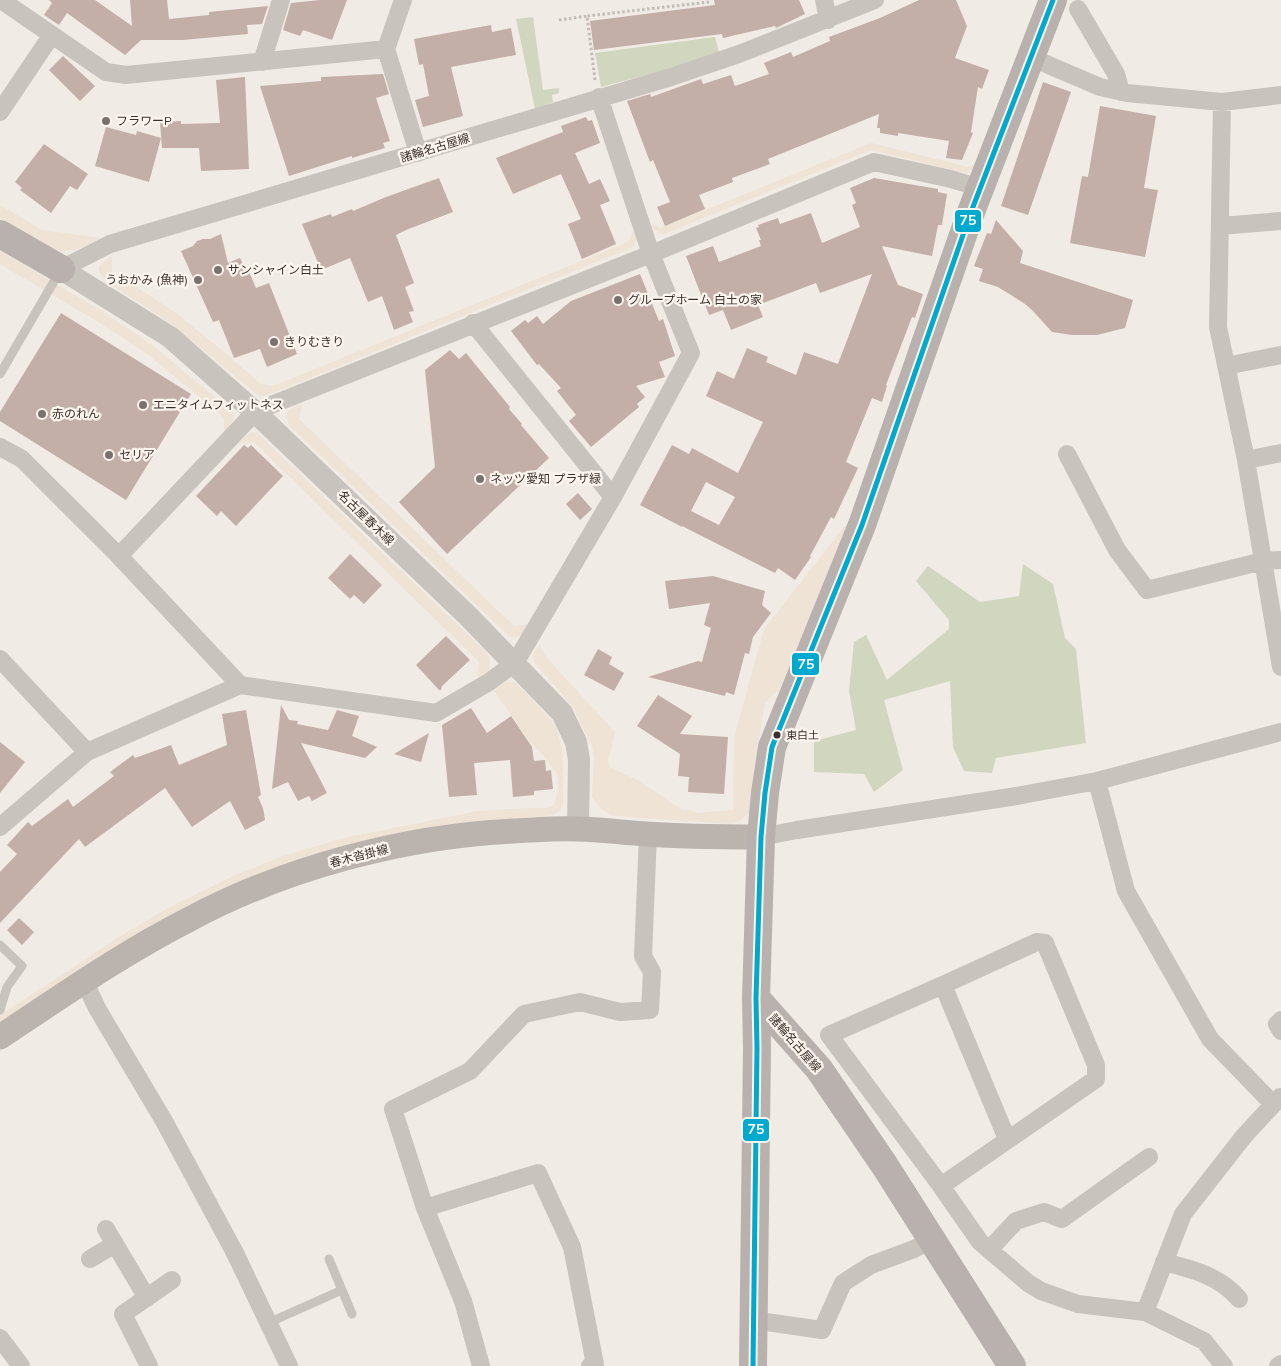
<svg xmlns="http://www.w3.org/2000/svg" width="1281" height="1366" font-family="Mulish,'Noto Sans JP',sans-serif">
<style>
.green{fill:#d1d6bf}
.plaza{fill:#eee3d5}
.building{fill:#c3afa7;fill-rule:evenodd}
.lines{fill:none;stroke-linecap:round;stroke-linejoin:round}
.path{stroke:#c2bbb6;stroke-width:3;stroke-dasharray:2.5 2.5;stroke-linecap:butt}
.service{stroke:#c9c3be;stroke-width:9}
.minor{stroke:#c9c3be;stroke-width:18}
.tertiary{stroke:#c9c3be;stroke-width:22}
.secondary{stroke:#bab3ae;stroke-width:25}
.primary{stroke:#b8b1ad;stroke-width:28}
.bus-1-casing{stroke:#fbf5ee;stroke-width:9}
.bus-1{stroke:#00a9ce;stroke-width:5}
.poi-dot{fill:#7a716c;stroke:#fbf5ee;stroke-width:2}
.bus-dot{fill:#3b302b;stroke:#fbf5ee;stroke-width:2}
.labels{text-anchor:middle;stroke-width:4.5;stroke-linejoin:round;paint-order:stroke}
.bus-label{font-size:11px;fill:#3b302b;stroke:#fbf5ee;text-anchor:start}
.poi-label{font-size:12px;fill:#3b302b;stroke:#fbf5ee;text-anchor:start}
.street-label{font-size:12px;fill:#3b302b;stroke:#fbf5ee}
.line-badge{stroke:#fbf5ee;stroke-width:2}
.badge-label{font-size:14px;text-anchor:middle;font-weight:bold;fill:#fff}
</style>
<rect width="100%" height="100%" fill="#f0ebe5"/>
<path class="green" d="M 533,17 L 543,90 L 559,88 L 559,93 L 552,95 L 553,102 L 535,109 L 516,19 Z
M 715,37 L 719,52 L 676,67 L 601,87 L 595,53 Z
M 1023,564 L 1053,584 L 1065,638 L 1076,649 L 1086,743 L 996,758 L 992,773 L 964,771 L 953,747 L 950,681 L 884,700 L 903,770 L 874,792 L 864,774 L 814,772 L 814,741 L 856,730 L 849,691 L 854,642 L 866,635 L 887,680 L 949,629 L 949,620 L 916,581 L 928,566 L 980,602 L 1019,596 Z"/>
<path class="plaza" d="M 871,143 L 969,167 L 979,160 L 973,170 L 967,173 L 871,150 L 664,234 L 661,234 L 652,228 L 652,224 L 661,228 Z
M 0,205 L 42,230 L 100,238 L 93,243 L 75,250 L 60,251 L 53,249 L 0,218 Z
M 634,231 L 637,239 L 633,247 L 265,396 L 260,396 L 253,391 L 169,322 L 107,282 L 100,274 L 99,270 L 99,266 L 112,255 L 112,271 L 176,313 L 229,356 L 261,384 L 273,386 L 628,242 Z
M 0,251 L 102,311 L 152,345 L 233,412 L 234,417 L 231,423 L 224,432 L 224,418 L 195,393 L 147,354 L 95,320 L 0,264 Z
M 302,405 L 299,419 L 514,626 L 530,624 L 520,636 L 513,638 L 509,636 L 290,426 L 286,417 L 288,411 L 296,406 Z
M 252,432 L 257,433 L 486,652 L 490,659 L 489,671 L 477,677 L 479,662 L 254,442 L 239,443 L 248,434 Z
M 848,522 L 823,595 L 779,690 L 765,702 L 754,768 L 758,783 L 756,807 L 741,820 L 730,824 L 613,816 L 601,809 L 592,797 L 594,758 L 592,746 L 572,706 L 534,662 L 533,657 L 534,652 L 540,645 L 546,657 L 615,732 L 608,761 L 610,767 L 639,781 L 682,810 L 689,810 L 696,813 L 733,810 L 734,738 L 764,629 Z
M 505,682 L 515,682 L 551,720 L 557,730 L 562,749 L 563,763 L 563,804 L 560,810 L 553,815 L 443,827 L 267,871 L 234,884 L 186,908 L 0,1024 L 0,1015 L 119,937 L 168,908 L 231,877 L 283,856 L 344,838 L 478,811 L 529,808 L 547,808 L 554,805 L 558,792 L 558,775 L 546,759 L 528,739 L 494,691 Z"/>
<path class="building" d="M 49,0 L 95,0 L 132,26 L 130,0 L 167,0 L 169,19 L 209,15 L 209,12 L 268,6 L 262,24 L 247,25 L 248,34 L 183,40 L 141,40 L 125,55 L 67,13 L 59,25 L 44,15 L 52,3 Z
M 320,0 L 347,0 L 332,40 L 303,30 L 300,36 L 283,30 L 291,3 Z
M 714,0 L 799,0 L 805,14 L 776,28 L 775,26 L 723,38 L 722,34 L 594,50 L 590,21 L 715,5 Z
M 919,0 L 956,0 L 967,26 L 955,58 L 989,70 L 982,89 L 978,87 L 971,132 L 973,133 L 962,160 L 946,158 L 949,141 L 898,133 L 898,136 L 880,133 L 880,128 L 877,128 L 879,114 L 768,159 L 770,164 L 732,178 L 733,182 L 699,195 L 705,209 L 665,226 L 657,207 L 670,202 L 653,160 L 650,162 L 627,101 L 650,94 L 651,97 L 701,79 L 703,84 L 731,75 L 735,86 L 769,74 L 764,63 L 791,52 L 793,57 L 830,41 L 829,37 L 880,18 Z
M 491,25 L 492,32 L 511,28 L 516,55 L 451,67 L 463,116 L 423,127 L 415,100 L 429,96 L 423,64 L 419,65 L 414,39 Z
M 63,56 L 95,86 L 80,101 L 49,70 Z
M 383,74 L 389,94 L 376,98 L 390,141 L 383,143 L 385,148 L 352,158 L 352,156 L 289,176 L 260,86 L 321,81 L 321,77 Z
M 245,77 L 249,169 L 201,171 L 199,148 L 162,148 L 160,122 L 181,121 L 181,124 L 220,123 L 216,80 Z
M 1043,82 L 1071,92 L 1028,215 L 1001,206 Z
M 1100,106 L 1156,116 L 1144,188 L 1158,190 L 1145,257 L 1070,243 L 1082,176 L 1088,177 Z
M 586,117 L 588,121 L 592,120 L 600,143 L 575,153 L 589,184 L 600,179 L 610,201 L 600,205 L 616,244 L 582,259 L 568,224 L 581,219 L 561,174 L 513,194 L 496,158 L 563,132 L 561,126 Z
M 106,127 L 136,135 L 137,131 L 161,138 L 149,182 L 95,166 Z
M 44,144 L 88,174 L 77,190 L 70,186 L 51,213 L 20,190 L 22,188 L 15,182 Z
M 439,178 L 453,212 L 406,230 L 396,235 L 414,283 L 405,287 L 414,311 L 409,312 L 413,322 L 394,330 L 382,296 L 368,302 L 350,258 L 321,270 L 302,224 L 331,214 L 332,217 L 352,209 L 353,211 L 386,197 Z
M 874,178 L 938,189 L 938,192 L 947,194 L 942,225 L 938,225 L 932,256 L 882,246 L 898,285 L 923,294 L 915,318 L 912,317 L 886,385 L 887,386 L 882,402 L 872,398 L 846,462 L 858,468 L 834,519 L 831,517 L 810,556 L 811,557 L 795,580 L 778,568 L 775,573 L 682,526 L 682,527 L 640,505 L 672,445 L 689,454 L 692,448 L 738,473 L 763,422 L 706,396 L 717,371 L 734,379 L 747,348 L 768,357 L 766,362 L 796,375 L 804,352 L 838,364 L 872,274 L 820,293 L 816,283 L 758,305 L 763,317 L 731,330 L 723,310 L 709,315 L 686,256 L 713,246 L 719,262 L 761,246 L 759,240 L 761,240 L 756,228 L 759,227 L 758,225 L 778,218 L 780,224 L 811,213 L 822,243 L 860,227 L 852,205 L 856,203 L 850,188 ZM 706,482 L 735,497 L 719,525 L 691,511 Z
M 996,220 L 1023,251 L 1020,263 L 1133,300 L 1125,328 L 1097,335 L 1072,335 L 1052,332 L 1032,310 L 1025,304 L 998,287 L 979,281 L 983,269 L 974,266 L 987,233 L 991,234 Z
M 221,234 L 228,263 L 240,258 L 243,264 L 246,265 L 256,288 L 269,283 L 297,354 L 267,367 L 260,349 L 234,358 L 219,320 L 213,322 L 181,251 L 193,246 L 197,241 L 203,239 L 210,239 Z
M 640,274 L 659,321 L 663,319 L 675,356 L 659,362 L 665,377 L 636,386 L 645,397 L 637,404 L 639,407 L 591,447 L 569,421 L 576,415 L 557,391 L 561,388 L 539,364 L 537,365 L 511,331 L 525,320 L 528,323 L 537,316 L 543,324 L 571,301 Z
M 61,313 L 191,394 L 126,500 L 0,421 L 0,412 Z
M 450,350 L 459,359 L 466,353 L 510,407 L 509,409 L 522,424 L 521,425 L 549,458 L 447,554 L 399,502 L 435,467 L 425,370 Z
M 244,445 L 248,448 L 251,445 L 283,476 L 236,526 L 221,511 L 217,516 L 196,496 Z
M 578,493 L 592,509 L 580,520 L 566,504 Z
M 350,554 L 382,585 L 364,604 L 354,595 L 350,599 L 328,578 Z
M 713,576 L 765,591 L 762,605 L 771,613 L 753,637 L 749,654 L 745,653 L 734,695 L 726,692 L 725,696 L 648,677 L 698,661 L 702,662 L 711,628 L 704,625 L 710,603 L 669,609 L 665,581 Z
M 446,636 L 470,660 L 442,686 L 441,690 L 439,690 L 416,665 Z
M 598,649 L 612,657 L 609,664 L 624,673 L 614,691 L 584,675 Z
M 658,695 L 692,716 L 680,734 L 728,737 L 724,794 L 688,792 L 689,777 L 678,776 L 680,754 L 637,726 Z
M 281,705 L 289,720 L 298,721 L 297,724 L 328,730 L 337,710 L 359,716 L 352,736 L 377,747 L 365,758 L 301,743 L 327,793 L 312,801 L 309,796 L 298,801 L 288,782 L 272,789 Z
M 471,708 L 487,733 L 511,716 L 532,747 L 534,761 L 545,760 L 546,771 L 551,770 L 553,789 L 534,791 L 534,795 L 513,797 L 510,760 L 474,763 L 477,795 L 449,797 L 442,725 Z
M 246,710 L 261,795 L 258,797 L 263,808 L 265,820 L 245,830 L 230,801 L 192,827 L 165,788 L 85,847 L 79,839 L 0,923 L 0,872 L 17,854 L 7,845 L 28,822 L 32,826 L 68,799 L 73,807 L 114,776 L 110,772 L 133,755 L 135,758 L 171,745 L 179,765 L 227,745 L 222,714 Z
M 429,733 L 421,762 L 394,754 Z
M 0,742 L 25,762 L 0,793 Z
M 19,918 L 34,932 L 22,945 L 7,930 Z"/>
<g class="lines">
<path class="path" d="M 559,20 L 587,16
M 595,80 L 587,16 L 709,2"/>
<path class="service" d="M 0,374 L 60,271
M 0,945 L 22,966 L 7,987 L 0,1010
M 329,1259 L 352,1314
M 268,1323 L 342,1290"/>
<path class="minor" d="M 1,0 L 106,72 L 126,75 L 386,49
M 403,0 L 386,49 L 418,153
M 824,0 L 828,20
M 1078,9 L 1116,74 L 1121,92
M 1030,57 L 1100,87 L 1127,93 L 1222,102 L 1281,95
M 262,62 L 281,0
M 1222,102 L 1218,327 L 1246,460 L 1281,667
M 0,112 L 51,36
M 1220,226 L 1281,221
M 61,269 L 110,244 L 671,77 L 739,54 L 875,0
M 473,323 L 613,497
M 1226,366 L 1281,355
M 0,447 L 22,459 L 119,556 L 240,685
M 1067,454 L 1117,550 L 1147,590 L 1263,561 L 1281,560
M 1246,460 L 1281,453
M 119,556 L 255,412 L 276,403 L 651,254 L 874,162 L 951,179 L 980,188
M 0,659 L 87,752
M 1097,781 L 1126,891 L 1210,1039 L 1273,1104
M 0,827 L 87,752 L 240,685 L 436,713 L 489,682 L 515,663 L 613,497 L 691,353 L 651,254 L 599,97
M 761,837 L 797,830 L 1017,796 L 1097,781 L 1281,732
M 84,981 L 98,1010 L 164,1121 L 235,1253 L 289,1366
M 943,985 L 1007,1139
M 1281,1020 L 1277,1024 L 1281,1031
M 941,1186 L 1096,1079 L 1096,1065 L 1045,943 L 1037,942 L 943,985 L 829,1035 L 941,1186 L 980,1242 L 1028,1283 L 1041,1291 L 1078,1304 L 1145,1312
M 425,1208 L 538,1173 L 572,1247 L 595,1364 L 590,1366
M 106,1229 L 147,1298
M 989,1250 L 1016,1221 L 1044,1212 L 1062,1219 L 1149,1157
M 90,1259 L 115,1244
M 1164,1262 C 1192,1269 1220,1276 1239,1299
M 753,1320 L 822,1330 L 843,1283 L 871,1265 L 914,1249 L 932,1240
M 0,1338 L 21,1366
M 149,1366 L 123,1314 L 172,1280
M 481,1366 L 463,1301 L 425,1208 L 393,1109 L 470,1071 L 524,1014 L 580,1002 L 620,1012 L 650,1010 L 652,972 L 643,956 L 648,835
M 1224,1366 L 1204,1341 L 1145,1312 L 1183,1214 L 1244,1136 L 1280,1097
M 1278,1366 L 1281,1364"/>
<path class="tertiary" d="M 61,269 L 170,337 L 255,412 L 469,617 L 562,713 L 576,742 L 579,760 L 578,829"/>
<path class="secondary" d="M 0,1037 C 62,996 123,953 190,919 C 285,868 405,836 513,831 C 535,830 557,828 578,829 C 601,829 624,833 647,834 C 685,837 723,837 761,837"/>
<path class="primary" d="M 0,234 L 61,269
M 756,998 L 819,1069 L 885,1166 L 1012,1366
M 753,1366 L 757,1048 L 756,998 L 761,837 L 765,793 L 772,747 L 862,525 L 971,212 L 1053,0"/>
<defs>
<path id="bus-1" d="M 753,1366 L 757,1048 L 756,998 L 761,837 L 765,793 L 772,747 L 862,525 L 971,212 L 1053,0"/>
</defs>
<use href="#bus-1" class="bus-1-casing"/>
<use href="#bus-1" class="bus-1"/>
</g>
<g class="poi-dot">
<circle cx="106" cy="121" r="5"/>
<circle cx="218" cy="270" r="5"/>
<circle cx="198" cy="280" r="5"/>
<circle cx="618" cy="300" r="5"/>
<circle cx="274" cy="342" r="5"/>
<circle cx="143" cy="405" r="5"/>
<circle cx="42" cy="414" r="5"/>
<circle cx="109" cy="455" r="5"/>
<circle cx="480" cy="479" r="5"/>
</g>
<circle class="bus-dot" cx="777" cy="735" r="4.5"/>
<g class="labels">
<g class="bus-label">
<text x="786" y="739">東白土</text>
</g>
<g class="poi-label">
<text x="116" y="125">フラワーP</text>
<text x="228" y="274">サンシャイン白土</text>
<text x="188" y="284" text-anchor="end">うおかみ (魚神)</text>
<text x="628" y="304">グループホーム 白土の家</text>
<text x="284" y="346">きりむきり</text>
<text x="153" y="409">エニタイムフィットネス</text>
<text x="52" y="418">赤のれん</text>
<text x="119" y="459">セリア</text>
<text x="490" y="483">ネッツ愛知 プラザ緑</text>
</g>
<g class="street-label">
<text transform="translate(435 148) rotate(-17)" y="4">諸輪名古屋線</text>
<text transform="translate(366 518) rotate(44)" y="4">名古屋春木線</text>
<text transform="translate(359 856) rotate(-14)" y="4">春木沓掛線</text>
<text transform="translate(795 1043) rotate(49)" y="4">諸輪名古屋線</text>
</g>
</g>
<g class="line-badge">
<rect x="954" y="209" width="28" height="24" rx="5" fill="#00a9ce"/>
<rect x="791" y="652" width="29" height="24" rx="5" fill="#00a9ce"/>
<rect x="742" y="1118" width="28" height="24" rx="5" fill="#00a9ce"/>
</g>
<g class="badge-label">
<text x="968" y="225">75</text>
<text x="806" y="669">75</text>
<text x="756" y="1134">75</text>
</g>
</svg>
